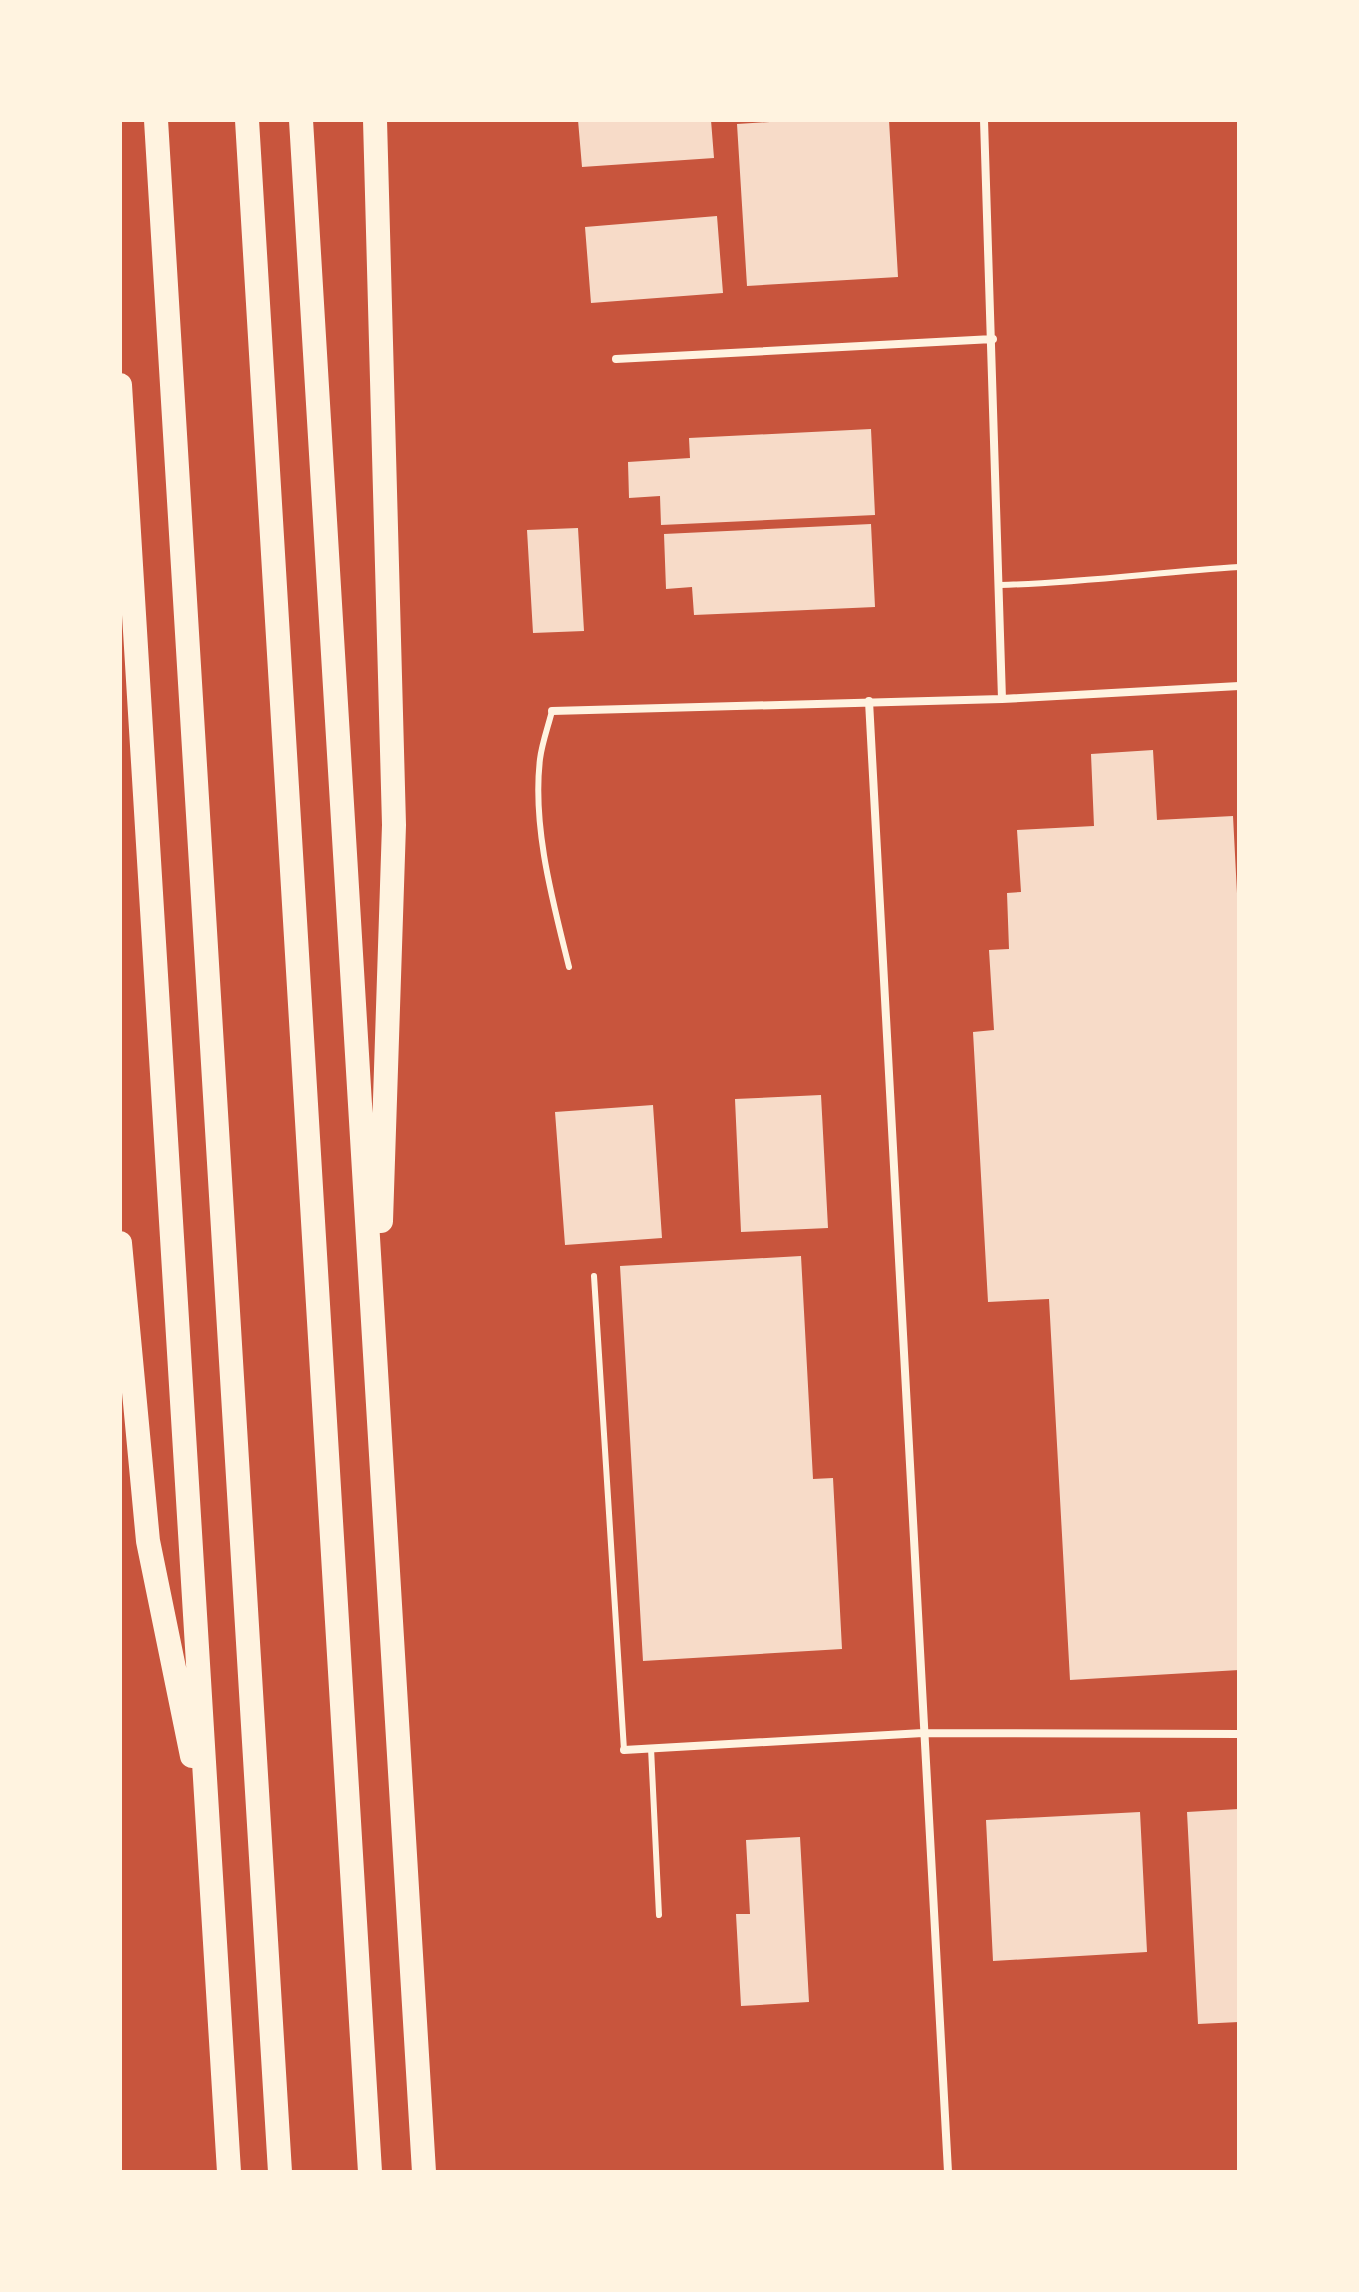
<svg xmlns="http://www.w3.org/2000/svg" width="1359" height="2292" font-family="Lora,serif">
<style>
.building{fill:#f7dbc8}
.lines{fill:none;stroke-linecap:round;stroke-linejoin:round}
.service{stroke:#fff3e0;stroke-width:6}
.minor{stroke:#fff3e0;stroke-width:8}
.motorway{stroke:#fff3e0;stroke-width:24}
</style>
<rect width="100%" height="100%" fill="#c8553d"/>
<path class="building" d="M 578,120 L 711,120 L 714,158 L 582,167 Z
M 802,120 L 889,120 L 898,277 L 747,286 L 737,124 Z
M 717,216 L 723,293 L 591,303 L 585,227 Z
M 871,429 L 875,515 L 661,525 L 660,496 L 629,498 L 628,462 L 690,458 L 689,438 Z
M 871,524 L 875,607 L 694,615 L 692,587 L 666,589 L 664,534 Z
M 578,528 L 584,631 L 533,633 L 527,530 Z
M 1153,750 L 1157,820 L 1233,816 L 1239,932 L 1239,1670 L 1070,1680 L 1049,1299 L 988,1302 L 973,1032 L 994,1030 L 989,950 L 1009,949 L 1007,893 L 1021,892 L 1017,830 L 1094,826 L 1091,754 Z
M 821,1095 L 828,1228 L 741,1232 L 735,1099 Z
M 653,1105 L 662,1238 L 565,1245 L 555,1112 Z
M 801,1256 L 813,1479 L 833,1478 L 842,1649 L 643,1661 L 620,1266 Z
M 1239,1809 L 1239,2022 L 1198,2024 L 1187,1812 Z
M 1140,1812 L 1147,1952 L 993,1961 L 986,1820 Z
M 800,1837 L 809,2002 L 741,2006 L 736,1914 L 750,1914 L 746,1840 Z"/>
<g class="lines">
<path class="service" d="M 1000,585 C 1080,583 1159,572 1239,567
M 552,711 C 548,727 542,743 540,759 C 532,827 553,902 569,967
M 594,1276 L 624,1750
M 651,1748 L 659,1915"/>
<path class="minor" d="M 984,120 L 1002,699
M 616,359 L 993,339
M 869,701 L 948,2172
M 552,711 L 1002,699 L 1239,686
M 624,1750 L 923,1733 L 1239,1734"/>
<path class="motorway" d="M 156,120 L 280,2172
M 247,120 L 370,2172
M 301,120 L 424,2172
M 375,120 L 394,825 L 381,1221
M 120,385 L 229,2172
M 120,1243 L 148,1541 L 192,1756"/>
</g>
<rect width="1359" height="2292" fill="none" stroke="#fff3e0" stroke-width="244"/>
</svg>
